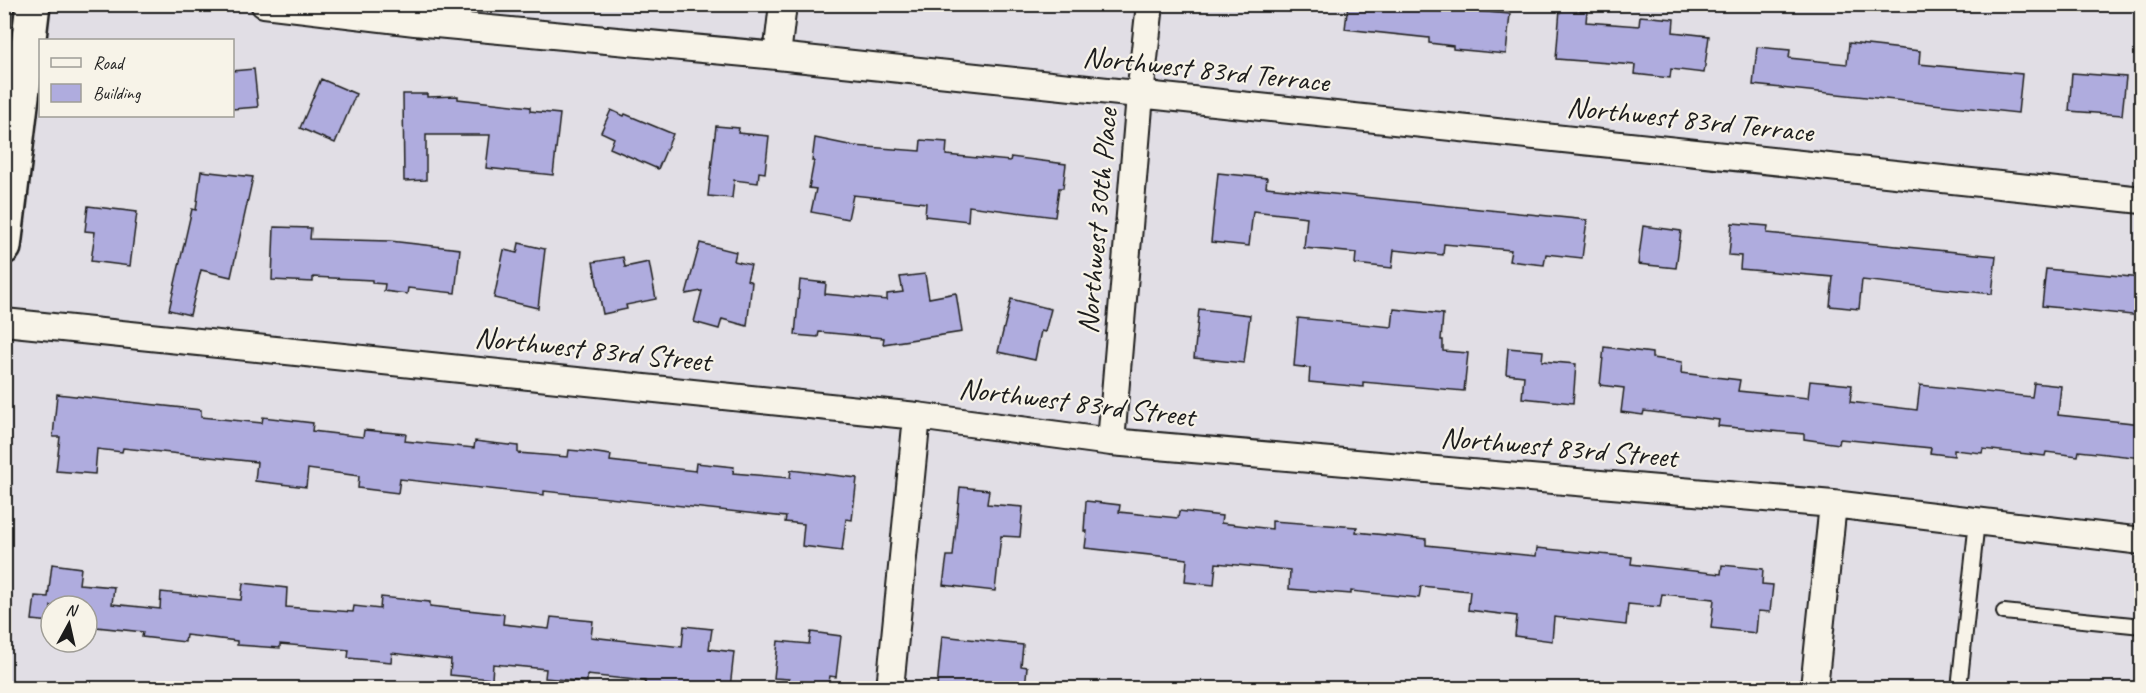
<svg xmlns="http://www.w3.org/2000/svg" width="2146" height="693" font-family="Caveat,sans-serif">
<style>
.building{fill:#afacde;stroke:#1c1c1c;stroke-width:1.5}
.lines{fill:none;stroke-linecap:round;stroke-linejoin:round}
.lane-casing{stroke:#1c1c1c;stroke-width:18}
.street-casing{stroke:#1c1c1c;stroke-width:30}
.secondary-casing{stroke:#1c1c1c;stroke-width:38}
.lane{stroke:#f7f3e8;stroke-width:14}
.street{stroke:#f7f3e8;stroke-width:26}
.secondary{stroke:#f7f3e8;stroke-width:33}
.labels{text-anchor:middle;stroke-width:4.5;stroke-linejoin:round;paint-order:stroke}
.street-label{font-size:30px;fill:#1c1c1c;stroke:#f7f3e8}
</style>
<rect width="100%" height="100%" fill="#e1dee5"/>
<filter id="ink" filterUnits="userSpaceOnUse"><feTurbulence type="fractalNoise" baseFrequency=".0167" numOctaves="2"/><feDisplacementMap in="SourceGraphic" scale="12" xChannelSelector="R" yChannelSelector="G"/><feConvolveMatrix kernelMatrix="1 2 1 2 8 2 1 2 1" color-interpolation-filters="sRGB"/></filter>
<g filter="url(#ink)">
<path class="building" d="M 1348,4 L 1476,4 L 1475,11 L 1510,14 L 1506,54 L 1453,49 L 1453,46 L 1429,43 L 1429,38 L 1345,29 Z
M 1560,9 L 1587,11 L 1586,22 L 1639,26 L 1640,16 L 1674,19 L 1673,32 L 1709,36 L 1704,73 L 1671,69 L 1670,78 L 1634,74 L 1635,65 L 1556,59 Z
M 1849,43 L 1920,51 L 1919,64 L 2022,74 L 2018,113 L 1753,85 L 1757,47 L 1790,50 L 1789,58 L 1847,64 Z
M 254,69 L 258,107 L 232,109 L 232,71 Z
M 2072,73 L 2126,77 L 2122,115 L 2069,111 Z
M 321,79 L 356,94 L 335,143 L 300,128 Z
M 403,94 L 427,94 L 427,97 L 458,96 L 458,99 L 530,107 L 530,111 L 560,114 L 553,175 L 486,168 L 490,135 L 426,135 L 426,180 L 404,181 Z
M 611,110 L 624,116 L 625,114 L 673,134 L 658,169 L 610,148 L 614,138 L 601,132 Z
M 716,126 L 739,128 L 738,133 L 769,136 L 765,173 L 759,172 L 758,183 L 734,180 L 732,198 L 708,196 Z
M 815,138 L 854,146 L 920,151 L 921,140 L 947,142 L 946,155 L 1010,161 L 1011,157 L 1066,164 L 1063,188 L 1059,188 L 1055,217 L 969,206 L 968,221 L 925,216 L 926,203 L 853,195 L 848,219 L 811,212 L 816,189 L 809,188 L 814,161 L 812,161 Z
M 201,171 L 253,177 L 231,277 L 201,270 L 190,315 L 169,310 L 192,209 L 196,210 Z
M 1218,173 L 1267,178 L 1266,187 L 1587,220 L 1582,258 L 1546,254 L 1544,265 L 1509,261 L 1511,250 L 1444,244 L 1443,255 L 1394,250 L 1392,268 L 1355,264 L 1356,253 L 1304,248 L 1307,217 L 1253,211 L 1249,246 L 1211,242 Z
M 88,206 L 137,212 L 130,266 L 91,261 L 95,232 L 85,231 Z
M 1732,223 L 1768,226 L 1767,233 L 1996,256 L 1992,294 L 1862,280 L 1859,309 L 1830,306 L 1833,277 L 1740,269 L 1741,256 L 1729,255 Z
M 1643,226 L 1681,231 L 1676,268 L 1638,264 Z
M 274,227 L 311,228 L 310,239 L 390,241 L 460,249 L 455,293 L 408,288 L 407,294 L 384,291 L 385,284 L 372,283 L 372,280 L 313,277 L 313,282 L 272,280 Z
M 519,243 L 545,249 L 538,308 L 494,298 L 504,250 L 517,253 Z
M 700,243 L 736,252 L 734,261 L 751,265 L 747,280 L 752,282 L 747,326 L 722,319 L 719,329 L 694,322 L 702,291 L 686,294 Z
M 623,257 L 625,267 L 649,262 L 656,299 L 626,305 L 627,309 L 603,314 L 593,262 Z
M 2046,269 L 2142,278 L 2142,316 L 2042,306 Z
M 925,274 L 929,298 L 956,293 L 962,332 L 883,344 L 884,338 L 819,332 L 818,337 L 795,335 L 800,280 L 826,283 L 825,294 L 887,300 L 887,294 L 903,292 L 900,277 Z
M 1011,299 L 1051,309 L 1045,332 L 1041,331 L 1035,360 L 998,352 Z
M 1199,309 L 1250,315 L 1244,363 L 1194,358 Z
M 1394,309 L 1443,314 L 1441,340 L 1443,340 L 1443,351 L 1468,353 L 1464,391 L 1363,382 L 1363,387 L 1309,382 L 1310,368 L 1294,366 L 1298,318 L 1392,327 Z
M 1604,347 L 1652,353 L 1652,358 L 1682,362 L 1681,373 L 1740,380 L 1738,391 L 1808,398 L 1810,381 L 1852,385 L 1850,402 L 1917,410 L 1920,385 L 2032,397 L 2034,383 L 2061,386 L 2058,415 L 2142,424 L 2142,458 L 2079,451 L 2078,456 L 2046,452 L 2045,456 L 1983,449 L 1982,453 L 1954,450 L 1954,456 L 1930,453 L 1931,448 L 1840,439 L 1839,444 L 1804,439 L 1804,434 L 1718,426 L 1719,420 L 1644,411 L 1643,415 L 1621,412 L 1624,388 L 1600,385 Z
M 1508,348 L 1543,351 L 1542,361 L 1576,364 L 1573,403 L 1522,398 L 1524,376 L 1506,374 Z
M 57,394 L 201,410 L 201,417 L 262,423 L 263,417 L 313,423 L 312,431 L 363,437 L 364,430 L 406,434 L 405,441 L 474,448 L 475,441 L 518,446 L 518,453 L 568,457 L 569,450 L 590,452 L 611,455 L 610,461 L 695,471 L 696,463 L 734,467 L 733,473 L 790,478 L 791,470 L 857,478 L 852,520 L 846,519 L 842,551 L 802,546 L 804,524 L 785,522 L 786,517 L 544,491 L 544,495 L 400,479 L 398,493 L 358,488 L 359,476 L 308,469 L 306,487 L 255,481 L 257,462 L 123,448 L 122,452 L 97,449 L 95,474 L 56,471 L 60,437 L 53,437 Z
M 960,487 L 989,490 L 987,504 L 1023,507 L 1020,537 L 1001,536 L 995,591 L 943,585 L 947,556 L 953,556 Z
M 1086,501 L 1120,505 L 1119,512 L 1178,518 L 1179,511 L 1222,516 L 1221,523 L 1272,529 L 1272,521 L 1357,527 L 1356,532 L 1426,539 L 1426,545 L 1475,550 L 1536,556 L 1537,548 L 1588,553 L 1632,557 L 1631,564 L 1721,574 L 1722,565 L 1763,569 L 1762,584 L 1773,585 L 1770,612 L 1758,611 L 1756,633 L 1711,628 L 1714,599 L 1662,594 L 1660,607 L 1628,604 L 1626,625 L 1554,617 L 1552,641 L 1515,636 L 1517,616 L 1468,610 L 1470,591 L 1421,586 L 1419,598 L 1351,591 L 1351,594 L 1289,589 L 1290,570 L 1216,563 L 1214,585 L 1185,582 L 1187,559 L 1085,548 L 1087,531 L 1084,531 Z
M 52,564 L 81,568 L 79,584 L 114,587 L 112,604 L 160,609 L 161,592 L 241,600 L 243,583 L 287,588 L 286,607 L 353,612 L 354,606 L 380,609 L 381,597 L 430,602 L 430,606 L 504,614 L 503,624 L 549,629 L 551,617 L 593,621 L 591,637 L 682,647 L 684,626 L 712,629 L 709,649 L 734,652 L 730,688 L 645,688 L 645,681 L 587,675 L 587,682 L 545,678 L 546,669 L 493,664 L 492,679 L 450,675 L 451,660 L 392,653 L 391,662 L 348,658 L 349,650 L 280,644 L 280,648 L 237,645 L 237,641 L 186,635 L 185,642 L 142,637 L 143,632 L 87,626 L 87,606 L 51,606 L 51,622 L 32,620 L 35,596 L 48,597 Z
M 811,632 L 841,636 L 836,677 L 830,676 L 828,688 L 788,688 L 789,679 L 774,678 L 778,641 L 809,644 Z
M 942,636 L 1023,645 L 1021,666 L 1027,667 L 1025,688 L 937,687 Z"/>
<g class="lines">
<defs>
<path id="lane" d="M 2004,612 L 2142,626
M 1959,688 L 1977,521"/>
<path id="street" d="M 264,4 L 415,22 L 777,56 L 2142,200
M 777,56 L 783,4
M 4,322 L 917,416 L 1111,442 L 1833,504 L 2142,541
M 1111,442 L 1140,95 L 1150,4
M 890,688 L 917,416
M 1814,688 L 1833,504"/>
<path id="secondary" d="M 4,247 L 33,4"/>
</defs>
<use href="#lane" class="lane-casing"/>
<use href="#street" class="street-casing"/>
<use href="#secondary" class="secondary-casing"/>
<use href="#lane" class="lane"/>
<use href="#street" class="street"/>
<use href="#secondary" class="secondary"/>
</g>
</g>
<g class="labels">
<g class="street-label">
<text transform="translate(1206 69) rotate(6)" y="10">Northwest 83rd Terrace</text>
<text transform="translate(1690 119) rotate(6)" y="10">Northwest 83rd Terrace</text>
<text transform="translate(1097 221) rotate(-85)" y="10">Northwest 30th Place</text>
<text transform="translate(593 349) rotate(6)" y="10">Northwest 83rd Street</text>
<text transform="translate(1077 402) rotate(7)" y="10">Northwest 83rd Street</text>
<text transform="translate(1559 447) rotate(5)" y="10">Northwest 83rd Street</text>
</g>
</g>
<rect width="2146" height="693" fill="none" stroke="#f7f3e8" stroke-width="24"/>
<rect x="12" y="12" width="2122" height="669" fill="none" stroke="#1c1c1c" stroke-width="2" filter="url(#ink)"/>
<rect x="39" y="39" width="195" height="78" fill="#f7f3e8" stroke="#9f9d96" stroke-width="1.5"/>
<rect x="51" y="58" width="30" height="9" fill="#f7f3e8" stroke="#9f9d96" stroke-width="1.5"/>
<text x="93" y="69" font-size="18" fill="#1c1c1c">Road</text>
<rect x="51" y="84" width="30" height="18" fill="#afacde" stroke="#9f9d96" stroke-width="1.5"/>
<text x="93" y="99" font-size="18" fill="#1c1c1c">Building</text>
<g transform="translate(69 624) rotate(8)"><circle r="28" fill="#f7f3e8" stroke="#9f9d96" stroke-width="1.5"/>
<path d="M0-4.5L10 22L0 15L-10 22Z" fill="#1c1c1c"/>
<text y="-9" font-size="16" font-weight="bold" text-anchor="middle" fill="#1c1c1c">N</text>
</g>
</svg>
